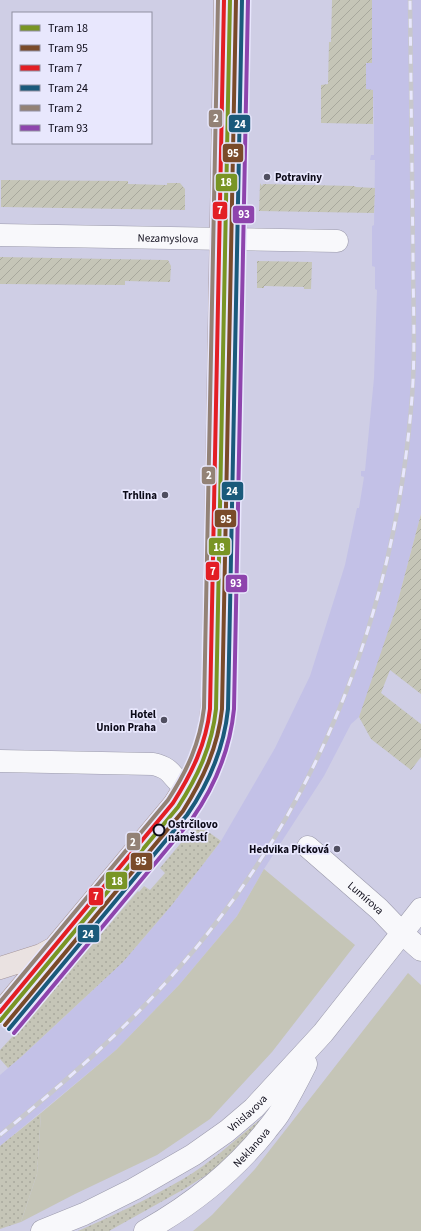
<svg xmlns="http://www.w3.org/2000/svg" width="421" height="1231" font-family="'Source Sans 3',sans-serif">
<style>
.built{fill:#c3c1e7}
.grass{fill:url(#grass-dots)}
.park{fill:#c5c5b7}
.garden{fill:url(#garden-furrows)}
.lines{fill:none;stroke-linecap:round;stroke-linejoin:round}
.minor-casing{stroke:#9c9bac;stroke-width:23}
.major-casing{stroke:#a49599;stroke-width:23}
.minor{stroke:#f8f8fb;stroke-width:22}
.major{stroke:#eae2e1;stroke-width:22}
.rail-casing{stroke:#c7c7cd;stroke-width:4.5}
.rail{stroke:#e8e7fd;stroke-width:3;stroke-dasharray:9;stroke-linecap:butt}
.tram-1-casing{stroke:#e8e7fd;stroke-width:7}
.tram-2-casing{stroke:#e8e7fd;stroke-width:7}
.tram-3-casing{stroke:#e8e7fd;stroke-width:7}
.tram-4-casing{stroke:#e8e7fd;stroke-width:7}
.tram-5-casing{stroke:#e8e7fd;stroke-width:7}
.tram-6-casing{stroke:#e8e7fd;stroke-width:7}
.tram-1{stroke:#799525;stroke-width:4}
.tram-2{stroke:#7a4b2a;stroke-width:4}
.tram-3{stroke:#e31e25;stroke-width:4}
.tram-4{stroke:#1a5a7b;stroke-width:4}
.tram-5{stroke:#938276;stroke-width:4}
.tram-6{stroke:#8e44ad;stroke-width:4}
.poi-dot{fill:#504f60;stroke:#e8e7fd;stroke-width:1.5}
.stop-dot{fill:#e8e7fd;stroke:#0c0a18;stroke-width:2}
.labels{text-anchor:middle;stroke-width:3.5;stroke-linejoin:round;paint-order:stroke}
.poi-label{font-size:11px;font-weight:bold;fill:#0c0a18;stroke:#e8e7fd;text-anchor:end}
.street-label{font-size:11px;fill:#0c0a18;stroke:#e8e7fd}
.stop-label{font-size:11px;font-weight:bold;fill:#0c0a18;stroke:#e8e7fd;text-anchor:start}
.line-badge{stroke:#e8e7fd;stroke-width:1.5}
.badge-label{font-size:11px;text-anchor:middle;font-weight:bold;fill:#fff}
</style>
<defs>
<pattern id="grass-dots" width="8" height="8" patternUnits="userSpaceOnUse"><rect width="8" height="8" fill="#c5c5b7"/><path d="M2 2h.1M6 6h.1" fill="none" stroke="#a8a89d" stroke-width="1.8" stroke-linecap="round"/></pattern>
<pattern id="garden-furrows" width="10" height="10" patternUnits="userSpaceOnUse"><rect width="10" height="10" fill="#c5c5b7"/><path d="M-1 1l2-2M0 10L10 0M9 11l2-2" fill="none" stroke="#a8a89d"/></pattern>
</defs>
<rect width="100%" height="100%" fill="#cfcee5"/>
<path class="built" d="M 372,0 L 421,0 L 421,514 L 396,608 L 371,685 L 359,717 L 351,724 L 324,776 L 264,869 L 237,916 L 179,985 L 116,1050 L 0,1146 L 0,1075 L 21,1057 L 123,962 L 171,906 L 221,841 L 275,748 L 310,676 L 345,565 L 357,508 L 359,508 L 364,477 L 361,476 L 361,471 L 365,471 L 374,378 L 377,290 L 375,289 L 375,267 L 372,266 L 372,226 L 374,225 L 375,160 L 370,160 L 371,155 L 374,155 L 374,124 L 373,90 L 366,90 L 366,63 L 372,62 Z"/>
<path class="grass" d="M 195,826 L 203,828 L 221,841 L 171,906 L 123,962 L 21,1057 L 8,1068 L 0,1059 L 0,1050 L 25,1023 L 138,891 L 139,892 L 144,886 L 150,890 L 165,873 L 160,868 Z
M 41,1113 L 37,1174 L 21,1222 L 0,1229 L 0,1146 Z
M 263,1117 L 242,1147 L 208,1174 L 186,1188 L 109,1231 L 78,1231 C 114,1215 149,1199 183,1179 C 212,1162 237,1138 263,1117 Z"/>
<path class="park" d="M 264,869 L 355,945 L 272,1052 L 210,1119 L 157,1155 L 75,1194 L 21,1222 L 37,1174 L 41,1113 L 116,1050 L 179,985 L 237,916 Z
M 408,973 L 421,985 L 421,1231 L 193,1231 L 212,1215 L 255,1169 Z"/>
<path class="garden" d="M 332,0 L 372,0 L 372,63 L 366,63 L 366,89 L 373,90 L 373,124 L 321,123 L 321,85 L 328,84 L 329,42 L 331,42 Z
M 1,180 L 128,181 L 128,184 L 167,185 L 167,183 L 180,183 L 185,189 L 185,210 L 1,207 Z
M 260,183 L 262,186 L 263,184 L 354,186 L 356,187 L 375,188 L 374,213 L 259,211 Z
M 0,257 L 165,260 L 168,260 L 171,266 L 170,282 L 125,281 L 125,285 L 0,284 Z
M 257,261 L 312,262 L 311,289 L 304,289 L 304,287 L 264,286 L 264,288 L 257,288 Z
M 421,514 L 421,694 L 390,670 L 381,693 L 421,724 L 421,757 L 411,770 L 371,739 L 359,717 L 396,608 Z"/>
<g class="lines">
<defs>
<g id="minor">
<path id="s1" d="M 0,235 L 337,241"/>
<path d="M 0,761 L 153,764 C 175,769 170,778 186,787"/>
<path id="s2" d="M 308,847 L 379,909 L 403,934 L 421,950"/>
<path id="s3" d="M 42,1231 L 84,1214 L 134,1189 L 193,1155 L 227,1131 L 254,1108 L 323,1033 L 421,909"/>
<path id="s4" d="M 145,1231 C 191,1205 232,1173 265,1132 C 270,1125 276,1119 280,1112 C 289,1097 298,1080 306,1064"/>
</g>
<path id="major" d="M 0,968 L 41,955 L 52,949
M 0,1013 L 174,804 C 189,781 204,757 209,730 C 212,713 213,695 213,678 L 225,0"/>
</defs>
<use href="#minor" class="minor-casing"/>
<use href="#major" class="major-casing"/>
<use href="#minor" class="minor"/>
<use href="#major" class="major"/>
<defs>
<path id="rail" d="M 0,1135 C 63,1084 124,1031 177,970 C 316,813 393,617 411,409 C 416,358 413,306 413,255 C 412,170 411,85 410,0"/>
</defs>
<use href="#rail" class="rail-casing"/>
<use href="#rail" class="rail"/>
<defs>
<path id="tram-1" d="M 0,1021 L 178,807 C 198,776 212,746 216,709 L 230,0"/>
<path id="tram-2" d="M 5,1025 L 183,811 C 203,779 218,747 222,709 L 236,0"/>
<path id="tram-3" d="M 0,1012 L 173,803 C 192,773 206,744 210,709 L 224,0"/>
<path id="tram-4" d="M 9,1029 L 187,815 C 209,783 224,748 228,709 L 242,0"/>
<path id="tram-5" d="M 0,1002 L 168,800 C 187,771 200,743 204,708 L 218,0"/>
<path id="tram-6" d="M 14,1033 L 192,819 C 215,786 230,749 234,709 L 248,0"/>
</defs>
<use href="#tram-1" class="tram-1-casing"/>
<use href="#tram-2" class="tram-2-casing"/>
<use href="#tram-3" class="tram-3-casing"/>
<use href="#tram-4" class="tram-4-casing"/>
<use href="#tram-5" class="tram-5-casing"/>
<use href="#tram-6" class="tram-6-casing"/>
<use href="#tram-1" class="tram-1"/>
<use href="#tram-2" class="tram-2"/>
<use href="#tram-3" class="tram-3"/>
<use href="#tram-4" class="tram-4"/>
<use href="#tram-5" class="tram-5"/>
<use href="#tram-6" class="tram-6"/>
</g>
<g class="poi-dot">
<circle cx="267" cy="177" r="4"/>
<circle cx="165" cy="495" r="4"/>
<circle cx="164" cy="720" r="4"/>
<circle cx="337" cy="849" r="4"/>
</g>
<circle class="stop-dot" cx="159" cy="830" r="5.5"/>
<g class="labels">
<g class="poi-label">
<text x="275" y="181" text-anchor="start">Potraviny</text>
<text x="157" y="499">Trhlina</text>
<text x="156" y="718">Hotel<tspan x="156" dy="13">Union Praha</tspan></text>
<text x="329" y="853">Hedvika Picková</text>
</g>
<g class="street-label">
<text dy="4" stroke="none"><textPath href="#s1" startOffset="168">Nezamyslova</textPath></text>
<text dy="4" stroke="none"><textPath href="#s2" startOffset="77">Lumírova</textPath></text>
<text dy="4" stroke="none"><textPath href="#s3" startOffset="238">Vnislavova</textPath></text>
<text dy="4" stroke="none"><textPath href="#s4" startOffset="136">Neklanova</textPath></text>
</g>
<g class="stop-label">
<text x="168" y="828">Ostrčilovo<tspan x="168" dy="13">náměstí</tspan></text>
</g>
</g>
<g class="line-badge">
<rect x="208" y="109" width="15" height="19" rx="4" fill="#938276"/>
<rect x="228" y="114" width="23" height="19" rx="4" fill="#1a5a7b"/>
<rect x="222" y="143" width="22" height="20" rx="4" fill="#7a4b2a"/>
<rect x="215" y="173" width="23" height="19" rx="4" fill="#799525"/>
<rect x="212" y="201" width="16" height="19" rx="4" fill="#e31e25"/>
<rect x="232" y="205" width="23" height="19" rx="4" fill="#8e44ad"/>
<rect x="201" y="466" width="15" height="19" rx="4" fill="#938276"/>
<rect x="221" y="481" width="23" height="20" rx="4" fill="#1a5a7b"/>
<rect x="214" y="509" width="23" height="19" rx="4" fill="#7a4b2a"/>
<rect x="208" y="537" width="23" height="19" rx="4" fill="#799525"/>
<rect x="205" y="561" width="15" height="20" rx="4" fill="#e31e25"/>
<rect x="225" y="574" width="23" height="19" rx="4" fill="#8e44ad"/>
<rect x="126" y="832" width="15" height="19" rx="4" fill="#938276"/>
<rect x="130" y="852" width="23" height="19" rx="4" fill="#7a4b2a"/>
<rect x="105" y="871" width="23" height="19" rx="4" fill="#799525"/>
<rect x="88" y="887" width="16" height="19" rx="4" fill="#e31e25"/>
<rect x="77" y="924" width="23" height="19" rx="4" fill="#1a5a7b"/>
</g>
<g class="badge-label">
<text x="216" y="122">2</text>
<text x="240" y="128">24</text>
<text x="233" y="157">95</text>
<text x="226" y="186">18</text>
<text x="220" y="214">7</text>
<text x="244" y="218">93</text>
<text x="209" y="479">2</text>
<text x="232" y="495">24</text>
<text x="226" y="523">95</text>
<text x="219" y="551">18</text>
<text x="213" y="575">7</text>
<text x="236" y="587">93</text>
<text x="133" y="846">2</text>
<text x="141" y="865">95</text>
<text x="117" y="885">18</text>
<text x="96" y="900">7</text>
<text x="88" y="938">24</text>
</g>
<rect x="12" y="12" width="140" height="132" fill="#e8e7fd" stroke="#908fa1"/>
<rect x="20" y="25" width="20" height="6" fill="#799525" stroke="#908fa1"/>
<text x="48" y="32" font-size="12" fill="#0c0a18">Tram 18</text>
<rect x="20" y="45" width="20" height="6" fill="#7a4b2a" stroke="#908fa1"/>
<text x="48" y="52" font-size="12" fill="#0c0a18">Tram 95</text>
<rect x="20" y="65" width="20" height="6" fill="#e31e25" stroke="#908fa1"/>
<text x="48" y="72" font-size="12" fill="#0c0a18">Tram 7</text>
<rect x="20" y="85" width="20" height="6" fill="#1a5a7b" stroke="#908fa1"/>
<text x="48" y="92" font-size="12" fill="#0c0a18">Tram 24</text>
<rect x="20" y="105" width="20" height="6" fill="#938276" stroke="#908fa1"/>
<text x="48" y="112" font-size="12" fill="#0c0a18">Tram 2</text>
<rect x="20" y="125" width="20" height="6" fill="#8e44ad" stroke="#908fa1"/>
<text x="48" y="132" font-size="12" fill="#0c0a18">Tram 93</text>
</svg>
